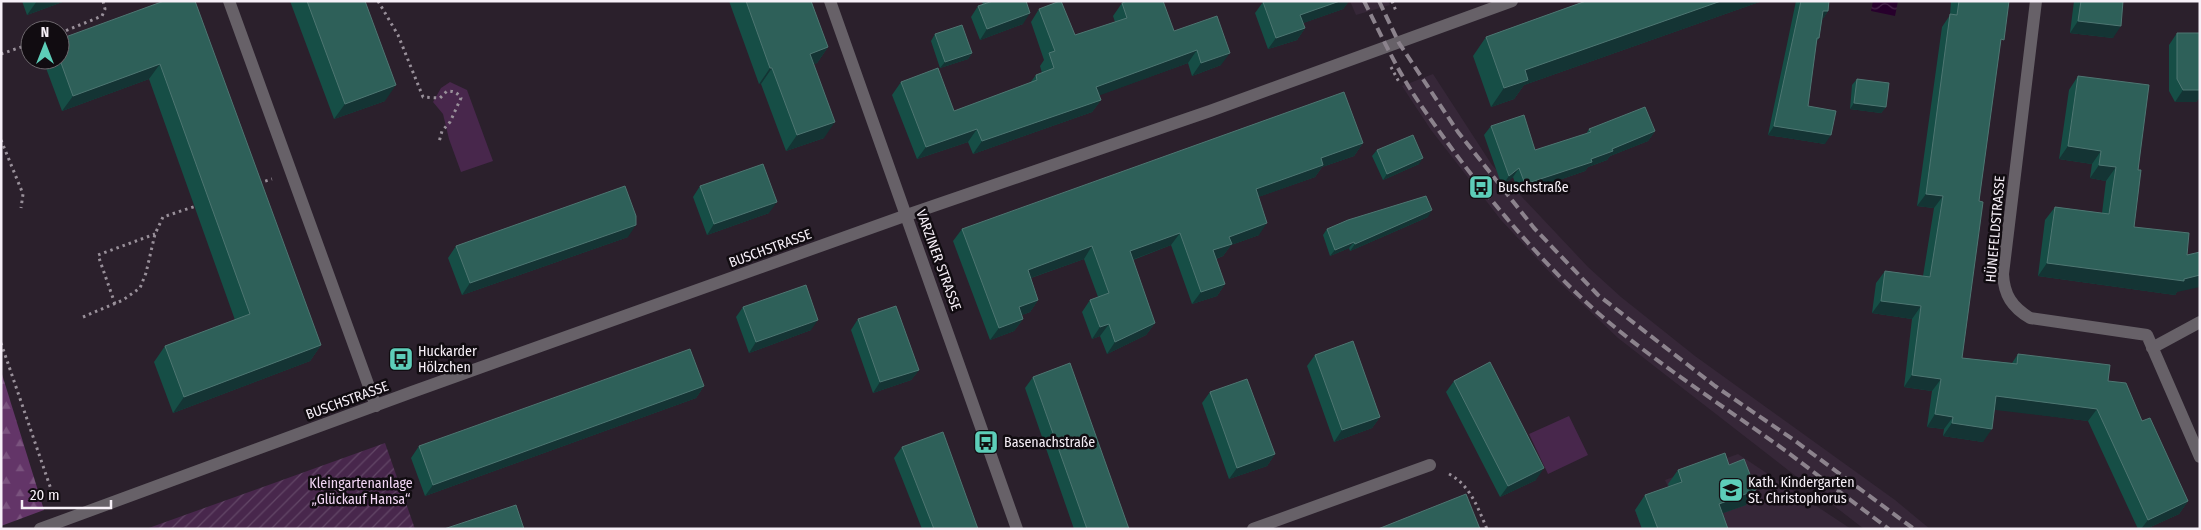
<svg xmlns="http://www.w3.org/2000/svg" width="2201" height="530" font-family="'Fira Sans Condensed',sans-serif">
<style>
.built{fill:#362738}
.green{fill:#48274c}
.forest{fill:url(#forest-firs)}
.garden{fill:url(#garden-furrows)}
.water{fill:url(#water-waves)}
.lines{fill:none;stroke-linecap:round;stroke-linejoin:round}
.path{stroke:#99909a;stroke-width:3;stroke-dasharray:2.5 4;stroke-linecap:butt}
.minor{stroke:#676168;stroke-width:12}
.rail{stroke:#8c838d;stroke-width:4;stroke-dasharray:10 5;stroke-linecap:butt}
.wall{fill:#164e46}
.shaded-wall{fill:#143434}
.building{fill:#2e6059;stroke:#4e7672}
.labels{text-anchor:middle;stroke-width:5;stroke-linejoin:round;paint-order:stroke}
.poi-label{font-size:14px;fill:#f7f0f8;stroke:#110c11;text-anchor:start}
.street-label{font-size:14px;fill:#f7f0f8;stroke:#110c11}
.park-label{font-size:14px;fill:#f3d7f6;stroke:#110c11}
</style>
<defs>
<pattern id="forest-firs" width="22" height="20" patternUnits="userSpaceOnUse" patternTransform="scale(1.25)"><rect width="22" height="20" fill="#633568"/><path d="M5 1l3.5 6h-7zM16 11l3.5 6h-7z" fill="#7a537e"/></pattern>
<pattern id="garden-furrows" width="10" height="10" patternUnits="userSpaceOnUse" patternTransform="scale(1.25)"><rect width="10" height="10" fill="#48274c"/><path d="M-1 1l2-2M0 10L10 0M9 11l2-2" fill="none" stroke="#634767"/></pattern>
<pattern id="water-waves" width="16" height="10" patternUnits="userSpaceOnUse" patternTransform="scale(1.25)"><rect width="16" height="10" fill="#27002c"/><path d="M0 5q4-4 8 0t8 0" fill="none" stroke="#47264b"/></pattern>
</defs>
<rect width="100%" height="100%" fill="#2b202c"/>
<path class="built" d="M 1350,1 L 1388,1 L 1390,5 L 1356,15 Z
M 1433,74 L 1492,165 L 1588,267 L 1621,297 L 1695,356 L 1895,500 L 1930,529 L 1864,529 L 1618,338 L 1555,278 L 1501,220 L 1431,130 L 1402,86 Z
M 1738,454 L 1851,529 L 1642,529 L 1635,510 L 1672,496 L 1665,480 Z"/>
<path class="green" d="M 450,82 L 467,90 L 493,161 L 461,172 L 449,139 L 443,114 L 433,102 L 441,88 Z
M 1569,416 L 1588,455 L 1548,474 L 1529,434 Z"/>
<path class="forest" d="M 1,371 L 44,510 L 1,526 Z"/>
<path class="garden" d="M 385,443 L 415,529 L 146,529 Z"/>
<path class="water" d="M 1873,1 L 1898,1 L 1895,16 L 1871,11 Z"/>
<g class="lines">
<path class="path" d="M 378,1 L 398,35 L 423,97 L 440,98 L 447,91 C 453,91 457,92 461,98 L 450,122 L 442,131 L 439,142
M 1392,1 L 1396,11
M 60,33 L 102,16 L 105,9 L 103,1
M 1,54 L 30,44
M 1391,67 L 1399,82
M 1,140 L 23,194 L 21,208
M 259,183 L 272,179
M 115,304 L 98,255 L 155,234
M 83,317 L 123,300 L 140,288 L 146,273 L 155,234 L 163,217 L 196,206
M 1,343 L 55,501
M 1449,474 C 1470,485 1478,508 1487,529"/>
<path class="minor" d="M 229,1 L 376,406
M 830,1 L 1017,529
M 2036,1 L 2003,274 C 2004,295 2012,307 2030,318 L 2147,335 L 2200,457
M 2152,348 L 2200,322
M 40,529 L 412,392 L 907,215 L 1210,111 L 1512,1
M 1253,529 L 1430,465"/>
<path class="rail" d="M 1364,1 C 1381,35 1397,70 1418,101 C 1472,180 1543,269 1617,329 C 1671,373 1729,410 1786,451 C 1820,477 1854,503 1889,529
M 1379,1 L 1399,43 L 1458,132 L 1534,228 L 1598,295 L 1715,386 L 1794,440 L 1914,529"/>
</g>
<path class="wall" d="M 22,1 L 65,1 L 27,15 Z
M 164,1 L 321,345 L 310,361 L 173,413 L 154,362 L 165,346 L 235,320 L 149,79 L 62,111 L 43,60 L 60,60 Z
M 290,1 L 365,1 L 385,101 L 334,119 Z
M 729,1 L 811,1 L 828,47 L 817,63 L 813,64 L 824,138 L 786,151 L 761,84 L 759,84 Z
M 982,1 L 1026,1 L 1023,24 L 980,40 L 971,17 L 978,6 L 983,5 Z
M 1264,1 L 1349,1 L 1343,9 L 1303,23 L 1305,28 L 1297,40 L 1268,49 L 1255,13 L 1263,2 Z
M 1586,1 L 1762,1 L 1524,85 L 1514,99 L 1491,107 L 1473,56 L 1486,37 Z
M 1796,1 L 1829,1 L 1828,11 L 1822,20 L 1819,38 L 1816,42 L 1808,106 L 1825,144 L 1768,135 Z
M 1951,1 L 2009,1 L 2000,45 L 1979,201 L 1962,358 L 2012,363 L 2018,354 L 2108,381 L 2142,421 L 2188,501 L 2179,514 L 2146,529 L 2138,529 L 2088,421 L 1994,409 L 1983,442 L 1943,436 L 1944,429 L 1927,427 L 1932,391 L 1904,387 L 1912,319 L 1872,313 L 1876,283 L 1885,271 L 1923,276 L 1934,208 L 1917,206 L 1942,27 L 1950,15 Z
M 2074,1 L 2123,1 L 2113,38 L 2070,33 Z
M 1122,3 L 1174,31 L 1221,65 L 1192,76 L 1188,63 L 1099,95 L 1101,100 L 1092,112 L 973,154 L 968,142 L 917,159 L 892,95 L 901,82 L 954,111 L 1030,83 L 1036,75 L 1042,73 L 1040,66 L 1044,60 L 1031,22 L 1039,9 L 1075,35 L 1115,22 L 1113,16 Z
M 2177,33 L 2200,33 L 2200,97 L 2196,102 L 2175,102 L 2169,91 L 2169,45 Z
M 935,34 L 972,53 L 968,59 L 940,68 L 931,41 Z
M 2078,76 L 2138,170 L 2134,227 L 2177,292 L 2175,295 L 2038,276 L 2045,220 L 2055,207 L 2102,213 L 2106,181 L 2090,178 L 2092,164 L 2059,159 L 2069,90 Z
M 1857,79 L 1886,107 L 1881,113 L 1850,109 L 1852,85 Z
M 1491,126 L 1535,150 L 1586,134 L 1589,129 L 1655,131 L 1648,141 L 1610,156 L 1607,160 L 1588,167 L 1585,171 L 1519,194 L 1513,177 L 1502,186 L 1484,135 Z
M 1363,143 L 1354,156 L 1322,167 L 1315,177 L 1258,197 L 1259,235 L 1231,245 L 1223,256 L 1216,259 L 1225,284 L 1217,296 L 1192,304 L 1171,245 L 1133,260 L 1155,323 L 1146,335 L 1107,354 L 1100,336 L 1092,339 L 1082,312 L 1090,300 L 1098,297 L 1084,259 L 1031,278 L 1038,300 L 1030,312 L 1022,315 L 1023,319 L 1014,331 L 990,340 L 953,241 L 962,229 Z
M 1377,150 L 1419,164 L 1383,180 L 1372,156 Z
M 700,186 L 769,213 L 707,235 L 693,197 Z
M 1428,217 L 1350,251 L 1349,248 L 1330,256 L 1323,235 L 1327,229 Z
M 628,237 L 462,295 L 448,258 L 456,246 Z
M 743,307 L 811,330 L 749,353 L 736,317 Z
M 858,319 L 919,370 L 911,380 L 873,393 L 851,330 Z
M 1315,355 L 1380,417 L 1372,428 L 1334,442 L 1307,366 Z
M 1033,377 L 1129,529 L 1074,529 L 1025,388 Z
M 1454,381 L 1536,480 L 1500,497 L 1446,392 Z
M 704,386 L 696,398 L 425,496 L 411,458 L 419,446 Z
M 1210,392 L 1275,454 L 1267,466 L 1229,479 L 1202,403 Z
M 902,447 L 978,529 L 922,529 L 894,458 Z
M 1678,470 L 1746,505 L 1723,513 L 1728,529 L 1642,529 L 1635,510 L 1645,495 L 1669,487 L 1668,484 Z"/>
<path class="shaded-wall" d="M 37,1 L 65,1 L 27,15 Z
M 1340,1 L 1349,1 L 1343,9 L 1292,27 L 1300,15 Z
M 1721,1 L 1762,1 L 1524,85 L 1514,99 L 1491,107 L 1504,88 L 1525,70 Z
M 1823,11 L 1828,11 L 1822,20 L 1817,20 Z
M 1030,13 L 1023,24 L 980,40 L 987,29 Z
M 2078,21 L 2121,26 L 2113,38 L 2070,33 Z
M 1305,28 L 1297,40 L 1268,49 L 1276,38 Z
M 828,47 L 817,63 L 798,70 L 810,54 Z
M 1197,50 L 1188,63 L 1087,100 L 1096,87 Z
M 972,53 L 968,59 L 940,68 L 945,62 Z
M 1230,53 L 1221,65 L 1192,76 L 1201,63 Z
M 160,64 L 149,79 L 62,111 L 73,96 Z
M 770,68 L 772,68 L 761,84 L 759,84 Z
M 396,85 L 385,101 L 334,119 L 345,104 Z
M 2183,90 L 2200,90 L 2200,97 L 2196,102 L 2175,102 Z
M 1101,100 L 1092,112 L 973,154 L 982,141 Z
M 1854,103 L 1886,107 L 1881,113 L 1850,109 Z
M 835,122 L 824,138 L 786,151 L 797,135 Z
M 1774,126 L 1831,135 L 1825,144 L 1768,135 Z
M 977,129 L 968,142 L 917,159 L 926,147 Z
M 1655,131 L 1648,141 L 1610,156 L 1607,160 L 1588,167 L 1585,171 L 1519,194 L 1525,184 L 1591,159 L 1612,149 Z
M 1363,143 L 1354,156 L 1322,167 L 1315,177 L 1247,201 L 1256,189 L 1321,158 Z
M 2068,146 L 2101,151 L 2092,164 L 2059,159 Z
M 1423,158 L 1419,164 L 1383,180 L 1387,174 Z
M 2099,165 L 2116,167 L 2106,181 L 2090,178 Z
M 1519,168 L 1513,177 L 1502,186 L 1509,176 Z
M 1926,194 L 1943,196 L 1934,208 L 1917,206 Z
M 777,202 L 769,213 L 707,235 L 714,224 Z
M 1432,210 L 1428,217 L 1350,251 L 1355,244 Z
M 1267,223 L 1259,235 L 1231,245 L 1223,256 L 1204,263 L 1213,250 L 1229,237 Z
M 636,225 L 628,237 L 462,295 L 470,283 Z
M 1180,233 L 1171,245 L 1121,264 L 1130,251 Z
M 1354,242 L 1349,248 L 1330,256 L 1335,250 Z
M 1092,246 L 1084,259 L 1019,282 L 1028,270 Z
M 2047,263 L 2200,275 L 2200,287 L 2177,292 L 2175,295 L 2038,276 Z
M 1225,284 L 1217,296 L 1192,304 L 1201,292 Z
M 1038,300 L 1030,312 L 1011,319 L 1019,307 Z
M 1881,301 L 1921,306 L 1912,319 L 1872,313 Z
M 1023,319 L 1014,331 L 990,340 L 999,328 Z
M 818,320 L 811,330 L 749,353 L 756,342 Z
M 1155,323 L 1146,335 L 1107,354 L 1115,342 Z
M 1109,324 L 1100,336 L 1092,339 L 1100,327 Z
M 321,345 L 310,361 L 173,413 L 184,397 Z
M 919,370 L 911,380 L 873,393 L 880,382 Z
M 1912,375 L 1941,379 L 1932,391 L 1904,387 Z
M 704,386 L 696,398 L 425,496 L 433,485 Z
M 1996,396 L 2097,409 L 2088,421 L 1987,409 Z
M 1935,414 L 1953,417 L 1944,429 L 1927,427 Z
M 1380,417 L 1372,428 L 1334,442 L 1342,430 Z
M 1952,423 L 1992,429 L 1983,442 L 1943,436 Z
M 1275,454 L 1267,466 L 1229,479 L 1237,468 Z
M 1544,468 L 1536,480 L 1500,497 L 1508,486 Z
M 1756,490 L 1746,505 L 1709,518 L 1719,504 Z
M 2188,501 L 2179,514 L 2146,529 L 2141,529 L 2148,520 Z"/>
<path class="building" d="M 164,1 L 195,1 L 321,345 L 184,397 L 165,346 L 250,314 L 160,64 L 73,96 L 60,60 L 60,39 Z
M 307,1 L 365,1 L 396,85 L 345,104 Z
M 746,1 L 811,1 L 828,47 L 810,54 L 835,122 L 797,135 L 772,68 L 770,68 Z
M 993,1 L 1026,1 L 1030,13 L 987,29 L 978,6 Z
M 1060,1 L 1061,1 L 1075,35 L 1127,18 L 1122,3 L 1127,1 L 1163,1 L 1174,31 L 1217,16 L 1230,53 L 1201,63 L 1197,50 L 1096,87 L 1101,100 L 982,141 L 977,129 L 926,147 L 901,82 L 938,68 L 954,111 L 1037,80 L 1036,75 L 1054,68 L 1049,53 L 1055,51 L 1039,9 Z
M 1264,1 L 1340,1 L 1300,15 L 1305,28 L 1276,38 L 1263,2 Z
M 1586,1 L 1721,1 L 1525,70 L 1528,80 L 1504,88 L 1486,37 Z
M 1801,1 L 1829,1 L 1828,11 L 1823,11 L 1819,38 L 1817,38 L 1808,106 L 1836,111 L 1831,135 L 1774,126 Z
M 1959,1 L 2009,1 L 2004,40 L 2001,39 L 1979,201 L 1983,202 L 1962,358 L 2017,364 L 2018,354 L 2110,365 L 2108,381 L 2126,383 L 2142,421 L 2150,418 L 2188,501 L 2148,520 L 2097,409 L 1996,396 L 1992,429 L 1952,423 L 1953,417 L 1935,414 L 1941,379 L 1912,375 L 1921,306 L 1881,301 L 1885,271 L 1930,277 L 1943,196 L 1926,194 L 1950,14 L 1957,15 Z
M 2081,1 L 2123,1 L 2121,26 L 2078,21 Z
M 962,25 L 972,53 L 945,62 L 935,34 Z
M 2177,33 L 2200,33 L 2200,90 L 2183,90 L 2177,79 Z
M 2078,76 L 2149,85 L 2138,170 L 2141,170 L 2134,227 L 2189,233 L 2187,255 L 2200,252 L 2200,275 L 2184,279 L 2184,281 L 2047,263 L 2055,207 L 2109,214 L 2116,167 L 2099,165 L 2101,151 L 2068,146 Z
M 1857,79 L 1889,83 L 1886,107 L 1854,103 Z
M 1344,92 L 1363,143 L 1321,158 L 1323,165 L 1256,189 L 1267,223 L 1229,237 L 1232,244 L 1213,250 L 1225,284 L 1201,292 L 1180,233 L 1130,251 L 1155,323 L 1115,342 L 1109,324 L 1100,327 L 1090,300 L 1109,293 L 1092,246 L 1028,270 L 1038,300 L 1019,307 L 1023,319 L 999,328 L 962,229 Z
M 1645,107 L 1655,131 L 1612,149 L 1613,151 L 1591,159 L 1592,162 L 1525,184 L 1519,168 L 1509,176 L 1491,126 L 1524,115 L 1535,150 L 1591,132 L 1589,129 Z
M 1413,135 L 1423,158 L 1387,174 L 1377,150 Z
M 763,164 L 777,202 L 714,224 L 700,186 Z
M 625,186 L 636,216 L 636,225 L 470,283 L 456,246 Z
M 1426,196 L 1432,210 L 1355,244 L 1354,242 L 1335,250 L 1327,229 L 1348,220 Z
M 806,285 L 818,320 L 756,342 L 743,307 Z
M 896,306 L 919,370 L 880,382 L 858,319 Z
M 1353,341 L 1380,417 L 1342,430 L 1315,355 Z
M 690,349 L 704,386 L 433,485 L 419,446 Z
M 1490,362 L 1544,468 L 1508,486 L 1454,381 Z
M 1070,363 L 1129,529 L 1087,529 L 1033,377 Z
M 1247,379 L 1275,454 L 1237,468 L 1210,392 Z
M 943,432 L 978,529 L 934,529 L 902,447 Z
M 1725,453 L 1729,465 L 1744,459 L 1756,490 L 1719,504 L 1728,529 L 1658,529 L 1645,495 L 1682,482 L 1678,470 Z
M 1466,494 L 1480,529 L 1378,529 L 1393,523 Z
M 516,505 L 524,529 L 444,529 Z"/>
<defs>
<symbol id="bus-square" viewBox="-11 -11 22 22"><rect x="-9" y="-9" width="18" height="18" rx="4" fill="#5dceb9" stroke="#110c11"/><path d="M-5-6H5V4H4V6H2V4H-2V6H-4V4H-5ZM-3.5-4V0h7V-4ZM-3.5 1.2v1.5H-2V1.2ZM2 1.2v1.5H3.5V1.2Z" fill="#111"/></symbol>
<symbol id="school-square" viewBox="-11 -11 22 22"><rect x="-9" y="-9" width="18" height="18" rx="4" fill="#5dceb9" stroke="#110c11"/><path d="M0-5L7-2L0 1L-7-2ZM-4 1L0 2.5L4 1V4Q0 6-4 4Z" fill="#111"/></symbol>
</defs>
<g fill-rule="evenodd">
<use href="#bus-square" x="1467" y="173" width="28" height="28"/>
<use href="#bus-square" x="387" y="345" width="28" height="28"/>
<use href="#bus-square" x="972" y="428" width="28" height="28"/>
<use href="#school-square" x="1717" y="476" width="28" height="28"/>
</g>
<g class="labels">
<g class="poi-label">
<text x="1498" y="192">Buschstraße</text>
<text x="418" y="356">Huckarder<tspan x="418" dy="16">Hölzchen</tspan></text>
<text x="1004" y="447">Basenachstraße</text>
<text x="1748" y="487">Kath. Kindergarten<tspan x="1748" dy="16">St. Christophorus</tspan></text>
</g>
<g class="street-label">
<text transform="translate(1995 229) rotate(-85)" y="5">HÜNEFELDSTRASSE</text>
<text transform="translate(770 248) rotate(-20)" y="5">BUSCHSTRASSE</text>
<text transform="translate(939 260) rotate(70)" y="5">VARZINER STRASSE</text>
<text transform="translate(347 400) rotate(-20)" y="5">BUSCHSTRASSE</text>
</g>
<g class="park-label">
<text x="361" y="488">Kleingartenanlage<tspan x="361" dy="16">„Glückauf Hansa“</tspan></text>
</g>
</g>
<rect width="2201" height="530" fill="none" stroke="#f7f0f8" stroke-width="5"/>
<g transform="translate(45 45)"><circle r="24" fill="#110c11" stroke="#6d676d"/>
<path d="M0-4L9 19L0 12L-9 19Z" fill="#5dceb9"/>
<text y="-8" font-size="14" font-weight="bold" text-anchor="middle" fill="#f7f0f8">N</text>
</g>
<path d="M22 500v8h89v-8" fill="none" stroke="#f7f0f8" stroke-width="2.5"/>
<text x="30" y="500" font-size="15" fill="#f7f0f8" stroke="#110c11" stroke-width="4" paint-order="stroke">20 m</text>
</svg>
